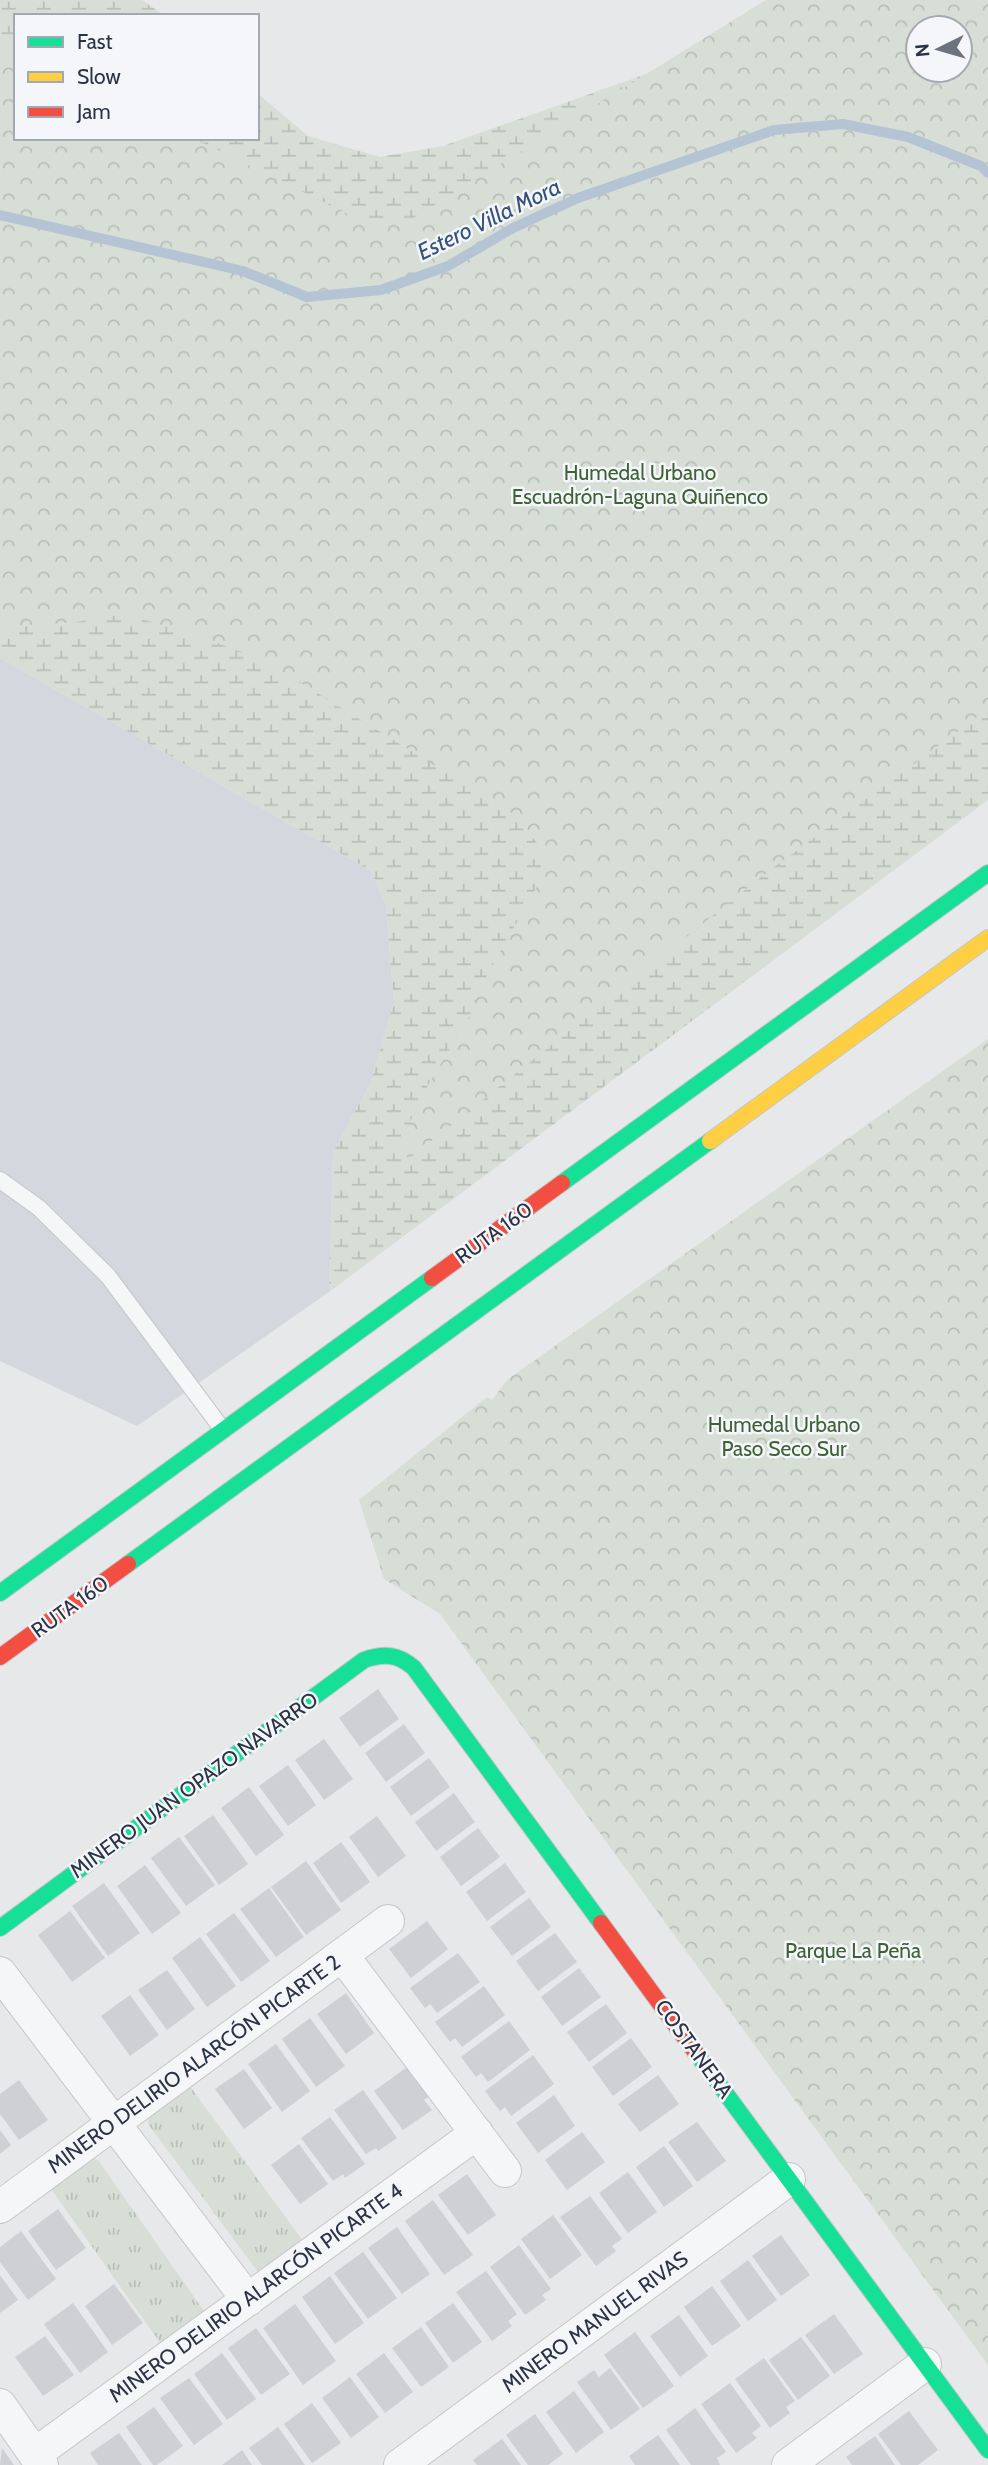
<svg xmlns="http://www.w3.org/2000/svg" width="988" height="2465" font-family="Cabin,sans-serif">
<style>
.built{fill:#d4d7dd}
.grass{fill:url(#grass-tufts)}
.wetland{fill:url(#wetland-marsh);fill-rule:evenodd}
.park{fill:url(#park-crowns);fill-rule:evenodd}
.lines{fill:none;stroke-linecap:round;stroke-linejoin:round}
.stream{stroke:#b4c4d5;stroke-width:10}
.building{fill:#ced0d3}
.lane-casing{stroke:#c4c6c8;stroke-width:18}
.street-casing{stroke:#c4c6c8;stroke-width:34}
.fast-casing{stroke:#c4c6c8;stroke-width:18}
.slow-casing{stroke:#c4c6c8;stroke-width:18}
.jam-casing{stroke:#c4c6c8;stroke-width:18}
.lane{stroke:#f5f6f7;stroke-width:16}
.street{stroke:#f5f6f7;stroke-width:32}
.fast{stroke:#16e098;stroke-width:16}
.slow{stroke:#ffcf43;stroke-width:16}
.jam{stroke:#f24e42;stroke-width:16}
.labels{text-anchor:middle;stroke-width:5;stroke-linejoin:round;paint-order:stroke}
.park-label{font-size:21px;fill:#3f6138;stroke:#f4f6f9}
.street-label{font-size:21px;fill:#2b3445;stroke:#f4f6f9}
.water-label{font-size:23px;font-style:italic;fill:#34527a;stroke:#f4f6f9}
</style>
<defs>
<pattern id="grass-tufts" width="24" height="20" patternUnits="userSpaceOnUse" patternTransform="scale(1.75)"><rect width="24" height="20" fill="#d6ded6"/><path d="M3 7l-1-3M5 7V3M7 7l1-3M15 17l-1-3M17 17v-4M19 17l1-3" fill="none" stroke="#b8bfb9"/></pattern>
<pattern id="wetland-marsh" width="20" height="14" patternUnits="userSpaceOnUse" patternTransform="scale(1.75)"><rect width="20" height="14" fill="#d6ded6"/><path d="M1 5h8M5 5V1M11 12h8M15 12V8" fill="none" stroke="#b8bfb9"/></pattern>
<pattern id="park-crowns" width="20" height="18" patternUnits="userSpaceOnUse" patternTransform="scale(1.75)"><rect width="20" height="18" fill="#d6ded6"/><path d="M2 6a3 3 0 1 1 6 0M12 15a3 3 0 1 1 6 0" fill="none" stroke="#b8bfb9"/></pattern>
</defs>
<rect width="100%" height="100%" fill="#e6e8ea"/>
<path class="built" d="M 0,658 L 371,871 L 386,906 L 394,1002 L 370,1084 L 333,1152 L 329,1292 L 137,1426 L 0,1361 Z"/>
<path class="grass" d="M 189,2085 L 306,2245 L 267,2273 L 258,2272 L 148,2124 L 148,2117 Z
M 90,2158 L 98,2160 L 204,2311 L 205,2317 L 163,2347 L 49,2186 Z"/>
<path class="wetland" d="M 0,0 L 142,0 L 165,16 L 16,16 L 16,138 L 257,138 L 257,93 L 308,136 L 380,157 L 443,146 L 804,18 L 988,0 L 988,800 L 329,1292 L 333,1152 L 370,1084 L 394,1002 L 386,906 L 371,871 L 0,658 ZM 918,28 L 960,28 L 960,70 L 918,70 Z"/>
<path class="park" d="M 766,0 L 988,0 L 988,709 L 761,877 L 409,1159 L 401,1149 L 401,1140 L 428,1085 L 467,1021 L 487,975 L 544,874 L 538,844 L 513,814 L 277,668 L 213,641 L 126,614 L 76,622 L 0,628 L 0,45 L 16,53 L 16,138 L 193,138 L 350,215 L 388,221 L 412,219 ZM 918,28 L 960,28 L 960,70 L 918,70 Z
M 988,1039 L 988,2365 L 440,1614 L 384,1579 L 359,1500 L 487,1397 L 492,1400 L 507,1380 Z"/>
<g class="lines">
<path class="stream" d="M 0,215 L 243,271 L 307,297 L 381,290 L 448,266 L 513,228 L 578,198 L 774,130 L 843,124 L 908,137 L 981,166 L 988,173"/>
</g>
<path class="building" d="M 378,1689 L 399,1719 L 360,1747 L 339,1718 Z
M 404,1724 L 425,1753 L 386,1782 L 365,1753 Z
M 324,1739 L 353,1779 L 324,1800 L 295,1760 Z
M 429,1758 L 450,1787 L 411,1816 L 390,1787 Z
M 288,1765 L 316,1805 L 288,1826 L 259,1786 Z
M 249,1787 L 284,1835 L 256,1856 L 221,1808 Z
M 454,1793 L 475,1822 L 436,1851 L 415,1822 Z
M 213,1815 L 248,1864 L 219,1885 L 184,1836 Z
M 377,1816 L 406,1856 L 378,1877 L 349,1837 Z
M 478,1828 L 500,1857 L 461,1886 L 440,1857 Z
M 179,1837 L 215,1885 L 186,1906 L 151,1858 Z
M 341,1842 L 370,1882 L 341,1903 L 313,1863 Z
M 306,1861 L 341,1910 L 306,1935 L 271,1887 Z
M 505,1863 L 526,1892 L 487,1921 L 466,1892 Z
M 145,1865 L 181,1913 L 152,1934 L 117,1886 Z
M 104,1883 L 140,1933 L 108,1956 L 72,1906 Z
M 269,1888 L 304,1937 L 276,1957 L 240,1909 Z
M 529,1898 L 551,1927 L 512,1956 L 490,1927 Z
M 70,1911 L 105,1958 L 72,1982 L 38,1935 Z
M 234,1913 L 270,1961 L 241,1982 L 206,1934 Z
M 427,1921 L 448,1949 L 411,1978 L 389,1949 Z
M 555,1933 L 577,1962 L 538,1991 L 516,1961 Z
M 200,1937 L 236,1986 L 207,2007 L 172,1958 Z
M 458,1953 L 480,1982 L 437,2013 L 430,2004 L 425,2008 L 410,1988 Z
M 579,1968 L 601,1997 L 562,2026 L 541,1997 Z
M 167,1970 L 195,2009 L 167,2030 L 138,1990 Z
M 484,1986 L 505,2015 L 462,2047 L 455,2038 L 450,2042 L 435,2022 Z
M 346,1993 L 374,2033 L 346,2054 L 317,2014 Z
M 130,1995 L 159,2035 L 130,2056 L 101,2016 Z
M 606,2004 L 627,2033 L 589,2062 L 567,2032 Z
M 310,2018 L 345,2066 L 316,2087 L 282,2039 Z
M 509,2021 L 530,2050 L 488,2082 L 481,2073 L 476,2077 L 461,2057 Z
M 631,2038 L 652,2067 L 613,2096 L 592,2067 Z
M 276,2044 L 310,2091 L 282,2112 L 248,2064 Z
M 533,2055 L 554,2084 L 511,2116 L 505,2107 L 500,2111 L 485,2091 Z
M 410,2065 L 431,2095 L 424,2100 L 432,2110 L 403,2130 L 374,2091 Z
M 244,2069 L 272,2108 L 244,2129 L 215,2089 Z
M 658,2075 L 679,2104 L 640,2132 L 618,2104 Z
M 19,2080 L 48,2120 L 19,2140 L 0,2114 L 0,2094 Z
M 363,2090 L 397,2138 L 378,2151 L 376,2148 L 366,2154 L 334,2110 Z
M 554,2095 L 575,2126 L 538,2153 L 516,2123 Z
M 330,2117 L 365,2164 L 345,2178 L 343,2174 L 333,2181 L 301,2138 Z
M 697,2122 L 726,2161 L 697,2182 L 668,2142 Z
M 0,2130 L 11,2145 L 0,2154 Z
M 582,2132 L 605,2162 L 567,2190 L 545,2160 Z
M 299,2144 L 328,2184 L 300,2204 L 271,2165 Z
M 664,2146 L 693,2186 L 664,2207 L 636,2167 Z
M 628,2172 L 657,2212 L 628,2233 L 599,2193 Z
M 467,2174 L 496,2215 L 468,2235 L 438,2195 Z
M 590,2196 L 622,2239 L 612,2246 L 616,2251 L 596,2266 L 560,2217 Z
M 433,2200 L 473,2255 L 444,2275 L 405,2221 Z
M 58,2209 L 86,2248 L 56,2270 L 28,2231 Z
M 553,2215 L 582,2255 L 550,2279 L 521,2239 Z
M 397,2227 L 430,2274 L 402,2294 L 368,2248 Z
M 21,2231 L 56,2279 L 28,2300 L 0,2262 L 0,2247 Z
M 781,2235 L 810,2275 L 781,2296 L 752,2256 Z
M 519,2245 L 551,2289 L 542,2295 L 546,2300 L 525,2315 L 490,2267 Z
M 363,2252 L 397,2298 L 368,2319 L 334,2273 Z
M 748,2260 L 777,2300 L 748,2321 L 720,2281 Z
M 486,2271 L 517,2314 L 508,2321 L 512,2326 L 492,2341 L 456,2292 Z
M 0,2275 L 18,2300 L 0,2313 Z
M 330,2276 L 364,2323 L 335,2344 L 302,2297 Z
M 114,2284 L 143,2323 L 112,2345 L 85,2306 Z
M 712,2286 L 741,2326 L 712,2346 L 684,2307 Z
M 73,2303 L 108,2352 L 80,2373 L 44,2324 Z
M 453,2303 L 482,2342 L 453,2363 L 425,2323 Z
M 295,2304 L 336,2361 L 303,2385 L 263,2328 Z
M 834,2314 L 863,2354 L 834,2374 L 805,2335 Z
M 679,2315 L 708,2356 L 680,2377 L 650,2336 Z
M 421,2327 L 449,2367 L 421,2387 L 392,2348 Z
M 256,2328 L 290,2374 L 261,2395 L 228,2348 Z
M 635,2332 L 674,2386 L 643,2408 L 604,2355 Z
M 45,2336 L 74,2375 L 43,2396 L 15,2357 Z
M 801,2337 L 830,2376 L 798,2400 L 769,2360 Z
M 222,2353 L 256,2399 L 227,2420 L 194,2374 Z
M 384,2353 L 413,2392 L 385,2413 L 356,2374 Z
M 764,2358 L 795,2401 L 786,2407 L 790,2413 L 770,2428 L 735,2379 Z
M 610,2368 L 640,2409 L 611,2430 L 577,2382 L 594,2370 L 599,2377 Z
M 350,2377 L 379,2417 L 351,2438 L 322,2398 Z
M 189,2378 L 223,2424 L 194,2445 L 160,2398 Z
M 730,2383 L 761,2426 L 752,2433 L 757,2438 L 736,2453 L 701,2404 Z
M 574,2391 L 604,2432 L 576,2453 L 546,2412 Z
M 312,2403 L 341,2443 L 312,2463 L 284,2424 Z
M 154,2407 L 183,2446 L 157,2465 L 153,2465 L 126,2427 Z
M 695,2408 L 726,2452 L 717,2458 L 720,2465 L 691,2465 L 666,2430 Z
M 909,2411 L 938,2450 L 918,2465 L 901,2465 L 878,2434 Z
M 535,2414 L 563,2454 L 548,2465 L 528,2465 L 506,2435 Z
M 278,2427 L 305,2465 L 262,2465 L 249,2448 Z
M 119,2433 L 142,2465 L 98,2465 L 90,2453 Z
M 658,2435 L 680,2465 L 635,2465 L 629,2456 Z
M 875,2436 L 895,2465 L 852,2465 L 846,2457 Z
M 502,2439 L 521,2465 L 477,2465 L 473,2460 Z
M 2,2448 L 14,2465 L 0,2465 Z
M 242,2450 L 252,2465 L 222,2465 Z"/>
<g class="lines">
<defs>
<path id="lane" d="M 0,1180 L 39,1208 L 108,1276 L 223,1430"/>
<path id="street" d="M 342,1955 L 505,2171
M 0,1973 L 248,2300
M 0,2207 L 388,1921
M 0,2405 L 42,2465
M 35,2454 L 477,2133
M 400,2465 L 789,2179
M 788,2465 L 925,2364"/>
<path id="fast" d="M 562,1183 L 988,873
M 128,1564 L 710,1141
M 0,1593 L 432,1278
M 0,1928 L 364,1660 C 384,1653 398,1654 414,1668 L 601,1923
M 696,2053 L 988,2450"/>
<path id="slow" d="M 710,1141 L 988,938"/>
<path id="jam" d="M 432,1278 L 562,1183
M 0,1657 L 128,1564
M 601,1923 L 696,2053"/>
</defs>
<use href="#lane" class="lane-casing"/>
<use href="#street" class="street-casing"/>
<use href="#fast" class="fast-casing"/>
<use href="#slow" class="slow-casing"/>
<use href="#jam" class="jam-casing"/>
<use href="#lane" class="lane"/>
<use href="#street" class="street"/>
<use href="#fast" class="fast"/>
<use href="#slow" class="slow"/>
<use href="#jam" class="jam"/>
</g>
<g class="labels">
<g class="park-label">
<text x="640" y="480">Humedal Urbano<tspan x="640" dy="24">Escuadrón-Laguna Quiñenco</tspan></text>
<text x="784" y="1432">Humedal Urbano<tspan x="784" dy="24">Paso Seco Sur</tspan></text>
<text x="853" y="1958">Parque La Peña</text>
</g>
<g class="street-label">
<text transform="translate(494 1233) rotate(-36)" y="7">RUTA 160</text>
<text transform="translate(70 1607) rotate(-36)" y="7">RUTA 160</text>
<text transform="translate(194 1785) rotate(-36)" y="7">MINERO JUAN OPAZO NAVARRO</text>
<text transform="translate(694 2049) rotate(54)" y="7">COSTANERA</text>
<text transform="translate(194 2064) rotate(-36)" y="7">MINERO DELIRIO ALARCÓN PICARTE 2</text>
<text transform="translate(256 2293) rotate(-36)" y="7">MINERO DELIRIO ALARCÓN PICARTE 4</text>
<text transform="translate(595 2322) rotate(-36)" y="7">MINERO MANUEL RIVAS</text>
</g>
<g class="water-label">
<text transform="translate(489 219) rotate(-26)" y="8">Estero Villa Mora</text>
</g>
</g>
<rect x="14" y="14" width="245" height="126" fill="#f4f6f9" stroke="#a4a8b1" stroke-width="2"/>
<rect x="28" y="37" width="35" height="10" fill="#16e098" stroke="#a4a8b1" stroke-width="2"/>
<text x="77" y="49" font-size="21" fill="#2b3445">Fast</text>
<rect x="28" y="72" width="35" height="10" fill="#ffcf43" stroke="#a4a8b1" stroke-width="2"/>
<text x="77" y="84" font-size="21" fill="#2b3445">Slow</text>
<rect x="28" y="107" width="35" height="10" fill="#f24e42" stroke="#a4a8b1" stroke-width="2"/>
<text x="77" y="119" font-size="21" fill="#2b3445">Jam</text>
<g transform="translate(939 49) rotate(265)"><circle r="33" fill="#f4f6f9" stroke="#a4a8b1" stroke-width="2"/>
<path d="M0-5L12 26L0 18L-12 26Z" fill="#6c737f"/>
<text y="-10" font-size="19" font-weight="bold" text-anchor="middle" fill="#2b3445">N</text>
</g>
</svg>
